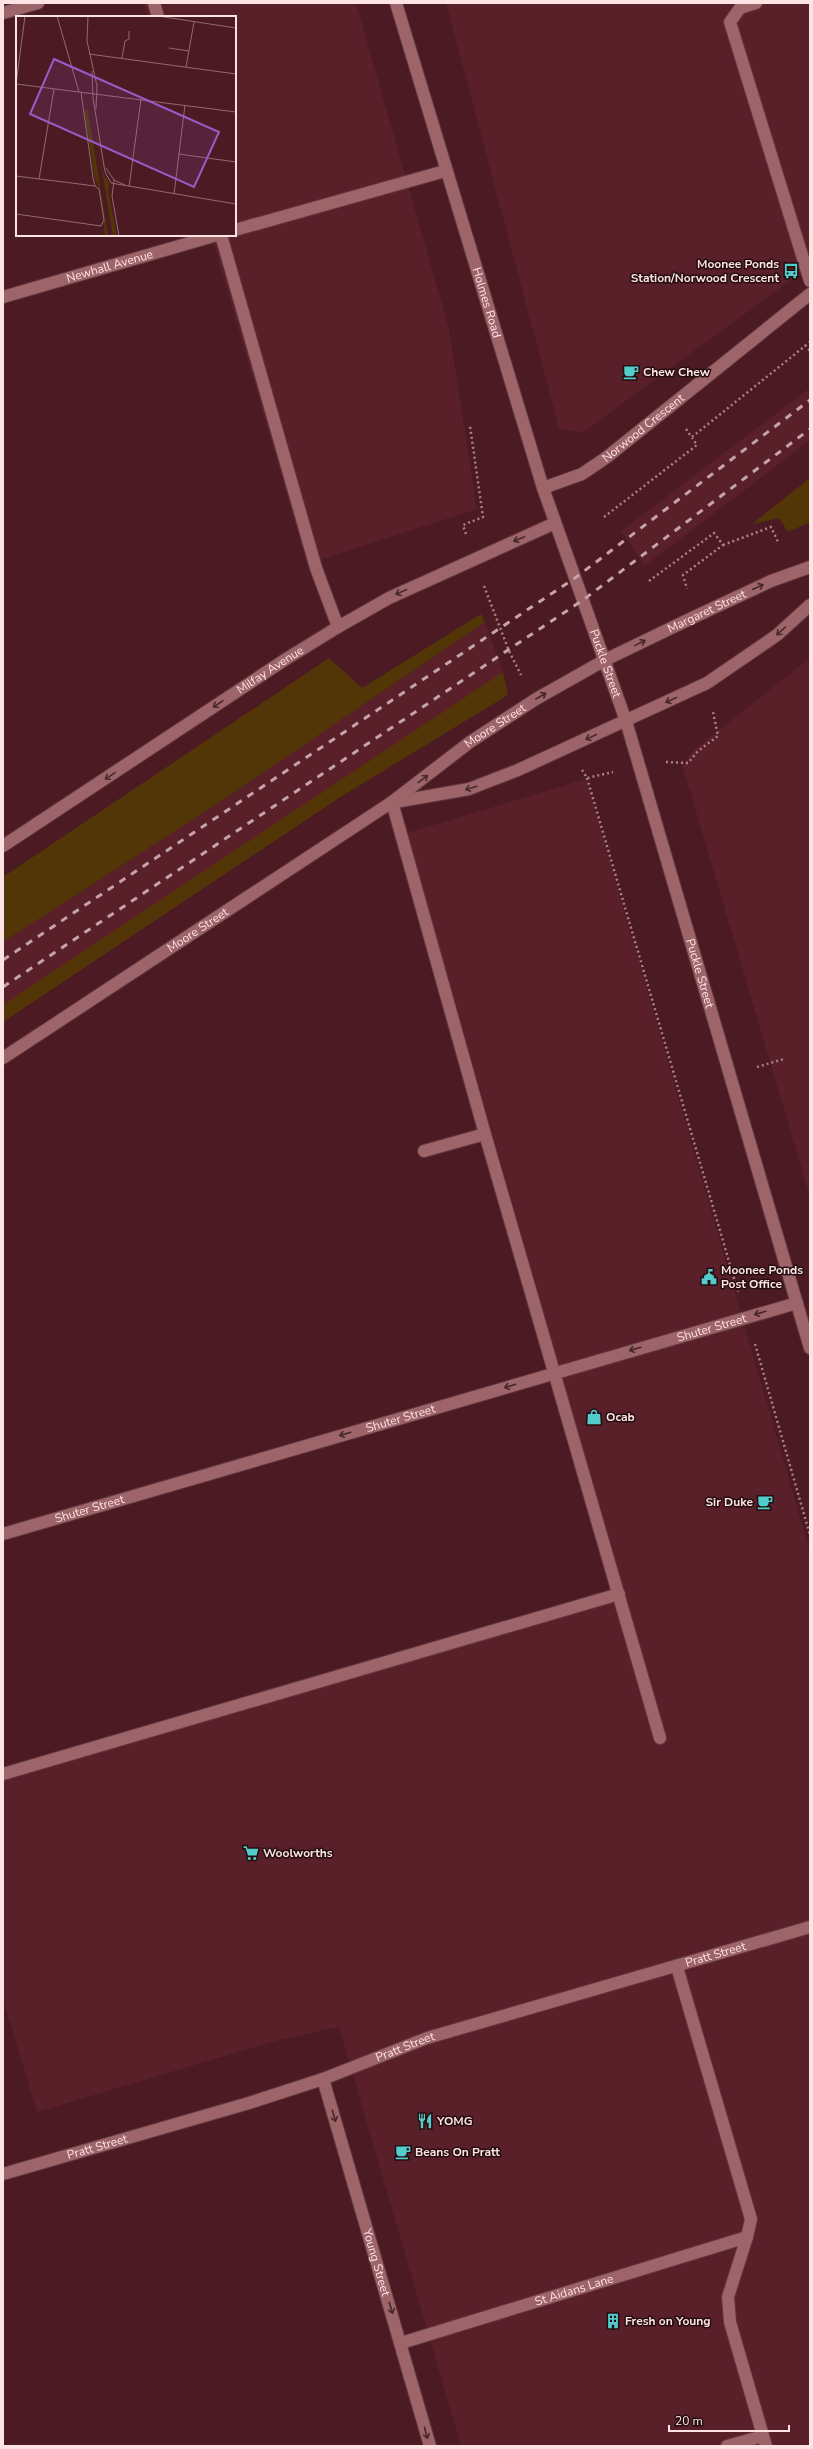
<svg xmlns="http://www.w3.org/2000/svg" width="813" height="2449" font-family="'Nunito Sans',sans-serif">
<style>
.built{fill:#5a2029}
.green{fill:#523607}
.lines{fill:none;stroke-linecap:round;stroke-linejoin:round}
.minor-casing{stroke:#61373f;stroke-width:14}
.path{stroke:#a88286;stroke-width:2.5;stroke-dasharray:2 3;stroke-linecap:butt}
.minor{stroke:#9d6469;stroke-width:12}
.rail{stroke:#c6a3a6;stroke-width:3;stroke-dasharray:7 7;stroke-linecap:butt}
.oneway{stroke:#48282b}
.labels{text-anchor:middle;stroke-width:3;stroke-linejoin:round;paint-order:stroke}
.poi-label{font-size:12px;font-weight:bold;fill:#fee3e4;stroke:#240e10;text-anchor:start}
.street-label{font-size:12px;fill:#fee3e4;stroke:#240e10}
.inset-road{fill:none;stroke:#936a70;stroke-width:1}
.view{fill:#9c5ac8;fill-opacity:0.15;stroke:#9c5ac8;stroke-width:2}
.inset-edge{fill:none;stroke:#fee3e4;stroke-width:2}
</style>
<rect width="100%" height="100%" fill="#4c1a22"/>
<path class="built" d="M 144,3 L 356,3 L 449,329 L 477,509 L 307,564 L 211,235 L 235,235 L 235,17 L 148,17 Z
M 446,3 L 810,3 L 810,266 L 582,433 L 559,428 Z
M 810,388 L 810,440 L 645,566 L 621,531 Z
M 485,622 L 503,672 L 3,1005 L 3,942 L 220,802 Z
M 810,658 L 810,1197 L 682,764 L 695,749 Z
M 586,779 L 810,1552 L 810,2446 L 461,2446 L 339,2027 L 275,2041 L 37,2112 L 3,1999 L 3,1777 L 626,1599 L 407,833 Z"/>
<path class="green" d="M 810,478 L 810,522 L 788,532 L 779,518 L 752,524 Z
M 481,614 L 485,622 L 220,802 L 3,942 L 3,877 L 329,658 L 362,688 Z
M 503,672 L 508,695 L 342,796 L 3,1022 L 3,1005 Z"/>
<g class="lines">
<defs>
<g id="minor">
<path d="M 154,3 L 158,17"/>
<path id="s1" d="M 396,3 L 543,488 L 626,721 L 810,1348"/>
<path d="M 756,3 L 740,8 L 730,22 L 810,281"/>
<path d="M 3,13 L 38,3"/>
<path d="M 235,230 L 445,171"/>
<path d="M 221,235 L 316,568 L 338,627"/>
<path id="s2" d="M 3,297 L 217,235"/>
<path id="s3" d="M 543,488 L 582,474 L 607,457 L 810,294"/>
<path d="M 392,802 L 485,1134 L 660,1738"/>
<path d="M 395,802 L 469,789 L 518,770 L 707,683 L 777,635 L 810,605"/>
<path id="s4" d="M 3,846 L 286,659 L 338,627 L 389,598 L 555,523"/>
<path id="s5" d="M 3,1058 L 392,802 L 470,742 L 536,699 L 605,660 L 694,617 L 771,581 L 810,567"/>
<path d="M 424,1151 L 485,1134"/>
<path id="s6" d="M 3,1534 L 797,1303"/>
<path d="M 3,1774 L 619,1594"/>
<path d="M 677,1967 L 751,2219 L 747,2237 L 728,2297 L 730,2322 L 766,2446"/>
<path id="s7" d="M 323,2079 L 430,2446"/>
<path id="s8" d="M 3,2174 L 249,2103 L 323,2079 L 427,2038 L 810,1927"/>
<path id="s9" d="M 401,2343 L 747,2237"/>
<path d="M 727,2446 L 763,2436"/>
</g>
</defs>
<use href="#minor" class="minor-casing"/>
<path class="path" d="M 805,345 L 810,351
M 692,437 L 810,342
M 604,517 L 697,445 L 686,429
M 466,534 L 463,525 L 483,517 L 470,426
M 723,545 L 771,527 L 779,544
M 649,581 L 714,533 L 723,545 L 683,575 L 687,589
M 484,586 L 509,651 L 521,675
M 666,762 L 688,763 L 698,751 L 718,736 L 713,712
M 582,770 L 587,778 L 613,772
M 587,778 L 738,1292
M 757,1067 L 784,1059
M 755,1344 L 810,1535"/>
<use href="#minor" class="minor"/>
<path class="rail" d="M 3,960 L 575,578 L 810,400
M 3,987 L 583,600 L 810,429"/>
</g>
<defs><path id="oneway-shaft" d="M-6 0H5M1.5-3L5.5 0L1.5 3" fill="none" stroke-width="1.6" stroke-linecap="round" stroke-linejoin="round"/></defs>
<g class="oneway">
<use href="#oneway-shaft" transform="translate(519 539) rotate(157)"/>
<use href="#oneway-shaft" transform="translate(758 587) rotate(-25)"/>
<use href="#oneway-shaft" transform="translate(401 592) rotate(155)"/>
<use href="#oneway-shaft" transform="translate(781 631) rotate(138)"/>
<use href="#oneway-shaft" transform="translate(640 643) rotate(-26)"/>
<use href="#oneway-shaft" transform="translate(541 696) rotate(-30)"/>
<use href="#oneway-shaft" transform="translate(671 700) rotate(155)"/>
<use href="#oneway-shaft" transform="translate(218 704) rotate(146)"/>
<use href="#oneway-shaft" transform="translate(591 737) rotate(155)"/>
<use href="#oneway-shaft" transform="translate(110 776) rotate(146)"/>
<use href="#oneway-shaft" transform="translate(423 779) rotate(-38)"/>
<use href="#oneway-shaft" transform="translate(471 788) rotate(163)"/>
<use href="#oneway-shaft" transform="translate(760 1313) rotate(164)"/>
<use href="#oneway-shaft" transform="translate(635 1349) rotate(164)"/>
<use href="#oneway-shaft" transform="translate(510 1386) rotate(164)"/>
<use href="#oneway-shaft" transform="translate(345 1434) rotate(164)"/>
<use href="#oneway-shaft" transform="translate(334 2116) rotate(74)"/>
<use href="#oneway-shaft" transform="translate(391 2308) rotate(73)"/>
<use href="#oneway-shaft" transform="translate(426 2433) rotate(75)"/>
</g>
<defs>
<symbol id="bus-bare" viewBox="-9 -9 18 18"><path d="M-5-6H5V4H4V6H2V4H-2V6H-4V4H-5ZM-3.5-4V0h7V-4ZM-3.5 1.2v1.5H-2V1.2ZM2 1.2v1.5H3.5V1.2Z" fill="#53cdcb" stroke="#240e10" stroke-width="2.5" paint-order="stroke"/></symbol>
<symbol id="cafe-bare" viewBox="-9 -9 18 18"><path d="M-5.5-4.5H6V0H3Q3 3.5 0 3.5H-2.5Q-5.5 3.5-5.5 0ZM3-3.2v2h1.7v-2ZM-6 4.5H4V6H-6Z" fill="#53cdcb" stroke="#240e10" stroke-width="2.5" paint-order="stroke"/></symbol>
<symbol id="civic-bare" viewBox="-9 -9 18 18"><path d="M-.6-6.5H3V-4.5H.6V-3L4-1V1h2V6H-6V1h2V-1L-.6-3ZM-1.2 2.5V6h2.4V2.5Z" fill="#53cdcb" stroke="#240e10" stroke-width="2.5" paint-order="stroke"/></symbol>
<symbol id="shop-bare" viewBox="-9 -9 18 18"><path d="M-5-2.5h2.3a2.7 3.5 0 0 1 5.4 0H5L5.5 6h-11ZM-1.5-2.5h3a1.5 2.3 0 0 0-3 0Z" fill="#53cdcb" stroke="#240e10" stroke-width="2.5" paint-order="stroke"/></symbol>
<symbol id="supermarket-bare" viewBox="-9 -9 18 18"><path d="M-6-5.5h2.5l.6 2H6L4.5 2H-2.5L-4.4-4H-6ZM-1.5 3.2a1.3 1.3 0 1 0 .1 0ZM3 3.2a1.3 1.3 0 1 0 .1 0Z" fill="#53cdcb" stroke="#240e10" stroke-width="2.5" paint-order="stroke"/></symbol>
<symbol id="restaurant-bare" viewBox="-9 -9 18 18"><path d="M-5-6h1v4h1v-4h1v4h1v-4h1v5L-1.5 .5V6h-2V.5L-5-1ZM5-6V6H3V1.5H1.5Q1.5-4 5-6Z" fill="#53cdcb" stroke="#240e10" stroke-width="2.5" paint-order="stroke"/></symbol>
<symbol id="building-bare" viewBox="-9 -9 18 18"><path d="M-4-6H4V6H1V3H-1V6H-4ZM-2.5-4.3h1.7v1.8h-1.7ZM.8-4.3h1.7v1.8H.8ZM-2.5-1h1.7V.8h-1.7ZM.8-1h1.7V.8H.8Z" fill="#53cdcb" stroke="#240e10" stroke-width="2.5" paint-order="stroke"/></symbol>
</defs>
<g fill-rule="evenodd">
<use href="#bus-bare" x="780" y="260" width="22" height="22"/>
<use href="#cafe-bare" x="620" y="361" width="22" height="22"/>
<use href="#civic-bare" x="698" y="1266" width="22" height="22"/>
<use href="#shop-bare" x="583" y="1406" width="22" height="22"/>
<use href="#cafe-bare" x="754" y="1491" width="22" height="22"/>
<use href="#supermarket-bare" x="240" y="1842" width="22" height="22"/>
<use href="#restaurant-bare" x="414" y="2110" width="22" height="22"/>
<use href="#cafe-bare" x="392" y="2141" width="22" height="22"/>
<use href="#building-bare" x="602" y="2310" width="22" height="22"/>
</g>
<g class="labels">
<g class="poi-label">
<text x="779" y="268" text-anchor="end">Moonee Ponds<tspan x="779" dy="14">Station/Norwood Crescent</tspan></text>
<text x="643" y="376">Chew Chew</text>
<text x="721" y="1274">Moonee Ponds<tspan x="721" dy="14">Post Office</tspan></text>
<text x="606" y="1421">Ocab</text>
<text x="753" y="1506" text-anchor="end">Sir Duke</text>
<text x="263" y="1857">Woolworths</text>
<text x="437" y="2125">YOMG</text>
<text x="415" y="2156">Beans On Pratt</text>
<text x="625" y="2325">Fresh on Young</text>
</g>
<g class="street-label">
<text dy="4" stroke="none"><textPath href="#s2" startOffset="111">Newhall Avenue</textPath></text>
<text dy="4" stroke="none"><textPath href="#s1" startOffset="313">Holmes Road</textPath></text>
<text dy="4" stroke="none"><textPath href="#s3" startOffset="118">Norwood Crescent</textPath></text>
<text dy="4" stroke="none"><textPath href="#s5" startOffset="835">Margaret Street</textPath></text>
<text dy="4" stroke="none"><textPath href="#s1" startOffset="693">Puckle Street</textPath></text>
<text dy="4" stroke="none"><textPath href="#s4" startOffset="320">Milfay Avenue</textPath></text>
<text dy="4" stroke="none"><textPath href="#s5" startOffset="594">Moore Street</textPath></text>
<text dy="4" stroke="none"><textPath href="#s5" startOffset="233">Moore Street</textPath></text>
<text dy="4" stroke="none"><textPath href="#s1" startOffset="1017">Puckle Street</textPath></text>
<text dy="4" stroke="none"><textPath href="#s6" startOffset="738">Shuter Street</textPath></text>
<text dy="4" stroke="none"><textPath href="#s6" startOffset="414">Shuter Street</textPath></text>
<text dy="4" stroke="none"><textPath href="#s6" startOffset="90">Shuter Street</textPath></text>
<text dy="4" stroke="none"><textPath href="#s8" startOffset="746">Pratt Street</textPath></text>
<text dy="4" stroke="none"><textPath href="#s8" startOffset="422">Pratt Street</textPath></text>
<text dy="4" stroke="none"><textPath href="#s8" startOffset="98">Pratt Street</textPath></text>
<text dy="4" stroke="none"><textPath href="#s7" startOffset="191">Young Street</textPath></text>
<text dy="4" stroke="none"><textPath href="#s9" startOffset="181">St Aidans Lane</textPath></text>
</g>
</g>
<g transform="translate(16 16)">
<rect width="220" height="220" fill="#4c1a22"/>
<path d="M 70,84 L 74,107 L 92,220 L 89,220 L 84,173 L 79,163 L 68,95 L 71,94 ZM 74,84 L 87,157 L 93,167 L 92,174 L 101,220 L 97,220 Z" fill="#523607"/>
<path class="inset-road" d="M 9,0 L 0,68 L 220,96M 41,0 L 63,76M 72,0 L 71,25 L 81,70 L 80,93M 142,0 L 220,12M 153,32 L 173,35M 73,38 L 220,58M 106,42 L 109,25 L 113,23 L 113,15M 170,51 L 178,6M 76,55 L 77,82 L 89,156 L 95,167 L 220,188M 65,76 L 77,162 L 79,170 L 83,173 L 88,204 L 85,210M 163,138 L 220,146M 90,152 L 98,164 L 109,169M 0,160 L 79,170M 23,163 L 38,73M 98,164 L 96,180 L 103,220M 113,171 L 125,83M 158,178 L 169,89M 0,198 L 85,210"/>
<path class="view" d="M 38,43 L 203,116 L 178,171 L 14,98 Z"/>
<rect width="220" height="220" class="inset-edge"/>
</g>
<rect width="813" height="2449" fill="none" stroke="#fee3e4" stroke-width="8"/>
<path d="M669 2425v6h120v-6" fill="none" stroke="#fee3e4" stroke-width="2"/>
<text x="675" y="2425" font-size="12" fill="#fee3e4" stroke="#240e10" stroke-width="3" paint-order="stroke">20 m</text>
</svg>
